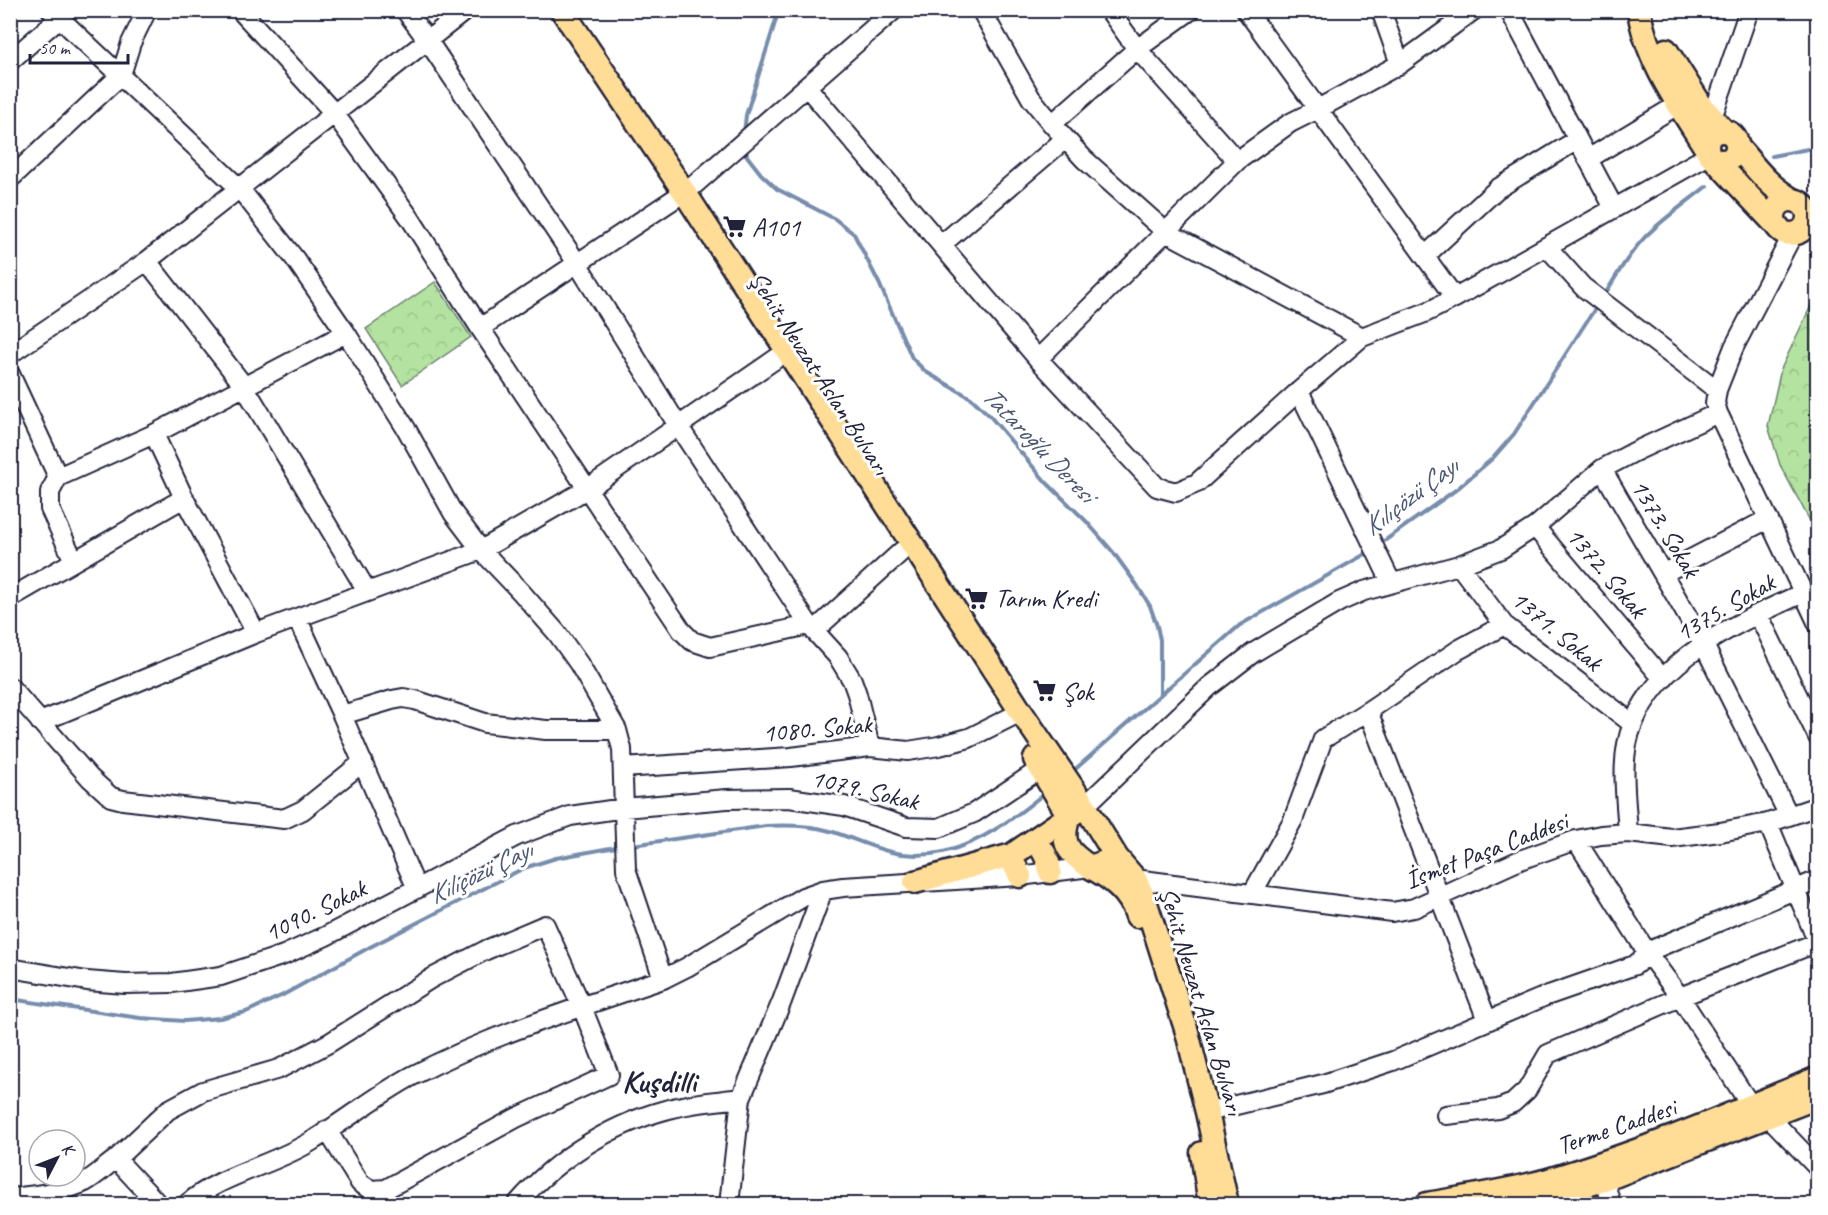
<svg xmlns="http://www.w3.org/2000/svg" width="1828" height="1215" font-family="Caveat,sans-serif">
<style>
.park{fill:url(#park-crowns);stroke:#6b826e;stroke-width:1.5}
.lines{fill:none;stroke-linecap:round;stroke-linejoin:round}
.stream{stroke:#778dac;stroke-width:4}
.minor-casing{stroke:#22223b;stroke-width:22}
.major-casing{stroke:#22223b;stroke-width:27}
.minor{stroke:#fff;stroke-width:18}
.major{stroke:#ffdd96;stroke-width:22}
.labels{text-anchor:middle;stroke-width:6;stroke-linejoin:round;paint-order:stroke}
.poi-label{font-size:26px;fill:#22223b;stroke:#fff;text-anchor:start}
.street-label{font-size:26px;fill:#22223b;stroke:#fff}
.water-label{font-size:27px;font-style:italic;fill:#4c5774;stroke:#fff}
.district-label{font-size:32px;font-weight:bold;fill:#22223b;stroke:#fff}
</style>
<defs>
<pattern id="park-crowns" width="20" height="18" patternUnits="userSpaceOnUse" patternTransform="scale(1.5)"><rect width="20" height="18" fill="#b4e2a0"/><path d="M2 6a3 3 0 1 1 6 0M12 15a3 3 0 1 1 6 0" fill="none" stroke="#9ac28b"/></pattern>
</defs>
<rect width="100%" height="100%" fill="#fff"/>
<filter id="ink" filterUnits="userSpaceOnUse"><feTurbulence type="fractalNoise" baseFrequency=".0167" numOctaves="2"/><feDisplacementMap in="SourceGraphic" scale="12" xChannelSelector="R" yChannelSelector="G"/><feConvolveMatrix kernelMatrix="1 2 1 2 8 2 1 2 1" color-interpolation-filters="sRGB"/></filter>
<g filter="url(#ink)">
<path class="park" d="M 435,282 L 471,337 L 402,385 L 366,329 Z
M 1817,293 L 1817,534 L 1780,465 L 1768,426 L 1781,369 Z"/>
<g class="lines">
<path class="stream" d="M 744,133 L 746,115 L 779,10
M 746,149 L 747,156 L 761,174 L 777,189 L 835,219 L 854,234 L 879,283 L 912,358 L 926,372 L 971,398 L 989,415 L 1046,482 L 1086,521 L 1113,552 L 1137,585 L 1150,606 L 1157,626 L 1160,640 L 1160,694
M 1772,156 L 1818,147
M 1604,296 C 1616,276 1629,254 1645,237 C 1664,218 1686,203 1707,186
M 1380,544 L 1457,489 L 1493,458 L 1514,434 L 1598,304
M 1072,772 L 1240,625 L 1369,552
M 632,845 L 766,826 C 787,825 809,825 830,831 C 850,837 870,847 891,852 C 948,866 1000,830 1041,796
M 10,999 L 140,1018 L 185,1021 L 220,1018 L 246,1012 L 283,995 L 370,947 L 524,868 L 556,858 L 621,846"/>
<defs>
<path id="minor" d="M 51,10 L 240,189 L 295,259 L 346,333 L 407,430 L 453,513 L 481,550 L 521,592 L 557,633 L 579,664 L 617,730 L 622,749 L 626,869 L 663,979
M 240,10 L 334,113 L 410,218 L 480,328 L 682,631 L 692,641 L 710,647 L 809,625
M 405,10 L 428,41 L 577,263 L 679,427 L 809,625 L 838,657 L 852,680 L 857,694 L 870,747
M 981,10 L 1031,98 L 1052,124 L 1084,159 L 1166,232 L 1362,337
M 1109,10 L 1137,49 L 1237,161
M 1246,10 L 1455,298
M 1381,10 L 1400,64
M 1509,10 L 1614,208
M 10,61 L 58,19
M 807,87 L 1038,359 L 1157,487 L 1176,492 L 1197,483 L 1299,391 L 1362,337 L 1427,312 L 1455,298 L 1709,155
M 1712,118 L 1749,10
M 1052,124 L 1137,49 L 1191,10
M 1588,159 L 1679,104
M 10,179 L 121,75 L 131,43 L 147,10
M 685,193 L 894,10
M 1793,234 L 1734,347 L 1717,390 L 1715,403 L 1718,413 L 1818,624
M 941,245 L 1065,139
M 1547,247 L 1583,287 L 1717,390
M 1425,256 L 1497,189 L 1577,140
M 147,261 L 244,386 L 367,591
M 480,328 L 674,199
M 10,354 L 147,261 L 466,10
M 1038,359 L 1237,161 L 1290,123 L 1318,109 L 1400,64 L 1474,10
M 10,374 L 58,477 L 50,492 L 50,509 L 74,561
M 1299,391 L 1391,582
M 154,434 L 184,498 L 256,633
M 1602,469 L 1703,643 L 1789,816
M 58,477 L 154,434 L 346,333
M 1535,527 L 1663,679
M 1459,565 L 1504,625 L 1633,724
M 1664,573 L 1768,519
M 10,598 L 184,498
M 1758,614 L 1818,737
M 297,618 L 342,715 L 417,889
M 815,630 L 902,551
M 10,687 L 90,778 L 111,797 L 123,800 L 284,819 L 303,810 L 363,762
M 342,715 L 392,700 L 403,698 L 415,700 L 485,723 L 546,730 L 617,730
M 40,722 L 256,633 L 481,550 L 587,489 L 777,358
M 623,768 L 791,757 L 870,747 L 908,751 L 939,746 L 969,738 L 1021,712
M 1085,806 L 1209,687 L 1253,653 L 1339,602 L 1364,591 L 1459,565 L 1501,549 L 1535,527 L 1602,469 L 1636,451 L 1718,413
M 1768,823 L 1818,943
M 1628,833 C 1626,798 1619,757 1633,724 C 1661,655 1740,622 1803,593
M 1576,840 L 1648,954 L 1680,997 L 1751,1106
M 1135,879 L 1392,912 L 1414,908 L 1520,860 L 1576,840 L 1601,835 L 1628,833 L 1672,838 L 1720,832 L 1768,823 L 1818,806
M 1252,894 L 1293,820 L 1323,739 L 1368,711
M 10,968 L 87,981 L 125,984 L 172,983 L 221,976 L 284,955 L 326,936 L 517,836 L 570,816 L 624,808 L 727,799 L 789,798 L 844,806 L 906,827 L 939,828 L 974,813 L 1051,762
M 1487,1020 L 1368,711 L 1458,650 L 1504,625
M 1207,1112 L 1323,1084 L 1393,1061 L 1546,996 L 1635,965 L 1654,949 L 1818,880
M 1446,1115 L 1498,1109 L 1513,1103 L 1527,1090 L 1548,1054 L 1680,997 L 1818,942
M 1769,1117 L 1818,1168
M 116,1159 L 168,1110 L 203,1091 L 279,1069 L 329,1043 L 432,978 L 486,950 L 545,925 L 582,1007 L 609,1075 L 516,1118 L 386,1189 L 371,1190 L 360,1183 L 327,1130
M 1604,1180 L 1611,1204
M 10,1198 C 36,1195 62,1193 85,1182 C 96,1176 106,1166 116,1159 L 158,1204
M 187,1204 C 223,1173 272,1166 312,1141 C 346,1120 377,1095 412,1076 C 492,1034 578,1008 663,979 L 687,967 L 803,897 L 823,890 L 843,887 L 1020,876 L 1090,867
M 517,1204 C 557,1157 616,1121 677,1107 C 698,1102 720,1101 741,1098
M 729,1204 L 741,1098 L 782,1001 L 823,890"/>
<path id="major" d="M 562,10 L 685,193 L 1021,712 L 1085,806 L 1117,858 L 1135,879 L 1145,900 L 1187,1032 L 1207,1112 L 1227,1204
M 1639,10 C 1646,61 1681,108 1707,150
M 1666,50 L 1701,105 L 1724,131
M1707 146a15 15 0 1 1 30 0a15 15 0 1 1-30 0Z
M 1737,146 C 1754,166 1769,187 1793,200
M 1713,158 L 1779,228
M1774 217a17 17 0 1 1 34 0a17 17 0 1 1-34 0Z
M 1074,813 L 1069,816 C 1060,843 1067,852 1090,867 L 1105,862
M 1034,840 C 1044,850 1048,858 1050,872
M 1012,855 L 1014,864 L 1020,876
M 1090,867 C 1111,878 1130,892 1137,916
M 915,882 L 1012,855 L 1069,816 L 1035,759
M 1202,1153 L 1210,1204
M 1427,1204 C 1467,1197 1508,1191 1548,1180 C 1640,1153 1729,1115 1818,1078
M 1523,1204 L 1604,1180 L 1818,1097"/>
</defs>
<use href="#minor" class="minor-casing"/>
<use href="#major" class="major-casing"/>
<use href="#minor" class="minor"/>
<use href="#major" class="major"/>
</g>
</g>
<defs>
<symbol id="supermarket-bare" viewBox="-9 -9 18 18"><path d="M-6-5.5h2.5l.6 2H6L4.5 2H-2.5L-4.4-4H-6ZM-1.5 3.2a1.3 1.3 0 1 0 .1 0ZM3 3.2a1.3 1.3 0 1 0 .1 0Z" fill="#22223b" stroke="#fff" stroke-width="2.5" paint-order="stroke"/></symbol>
</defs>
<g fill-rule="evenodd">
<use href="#supermarket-bare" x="718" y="210" width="33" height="33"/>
<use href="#supermarket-bare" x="960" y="582" width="33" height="33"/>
<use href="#supermarket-bare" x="1028" y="674" width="33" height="33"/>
</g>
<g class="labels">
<g class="poi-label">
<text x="752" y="236">A101</text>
<text x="995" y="607">Tarım Kredi</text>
<text x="1062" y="700">Şok</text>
</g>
<g class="street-label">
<text transform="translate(820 373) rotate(57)" y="9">Şehit Nevzat Aslan Bulvarı</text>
<text transform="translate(1666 528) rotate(59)" y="9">1373. Sokak</text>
<text transform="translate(1607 572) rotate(50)" y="9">1372. Sokak</text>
<text transform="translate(1725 607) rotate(-30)" y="9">1375. Sokak</text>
<text transform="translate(1557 630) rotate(40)" y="9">1371. Sokak</text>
<text transform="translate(817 728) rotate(-5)" y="9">1080. Sokak</text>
<text transform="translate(865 789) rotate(13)" y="9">1079. Sokak</text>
<text transform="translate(1486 850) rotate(-21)" y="9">İsmet Paşa Caddesi</text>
<text transform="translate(315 910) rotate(-26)" y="9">1090. Sokak</text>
<text transform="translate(1202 1001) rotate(73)" y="9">Şehit Nevzat Aslan Bulvarı</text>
<text transform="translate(1616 1126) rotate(-19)" y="9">Terme Caddesi</text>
</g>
<g class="water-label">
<text transform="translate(1039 444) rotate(46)" y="9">Tataroğlu Deresi</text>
<text transform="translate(1410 496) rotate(-37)" y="9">Kılıçözü Çayı</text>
<text transform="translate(480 872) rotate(-26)" y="9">Kılıçözü Çayı</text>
</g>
<g class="district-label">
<text x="659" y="1092">Kuşdilli</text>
</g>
</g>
<rect width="1828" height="1215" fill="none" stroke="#fff" stroke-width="36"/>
<rect x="18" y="18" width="1792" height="1179" fill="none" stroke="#22223b" stroke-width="2" filter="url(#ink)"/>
<g transform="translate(57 1158) rotate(48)"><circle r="28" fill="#ffffff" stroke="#a7a7b1" stroke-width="1.5"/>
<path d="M0-4.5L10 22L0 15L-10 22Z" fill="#22223b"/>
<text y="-9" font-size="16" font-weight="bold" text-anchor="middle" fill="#22223b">K</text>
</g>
<path d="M30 54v9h98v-9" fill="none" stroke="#22223b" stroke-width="3"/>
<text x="39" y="54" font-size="18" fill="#22223b" stroke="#ffffff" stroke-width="4.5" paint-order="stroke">50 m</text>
</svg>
